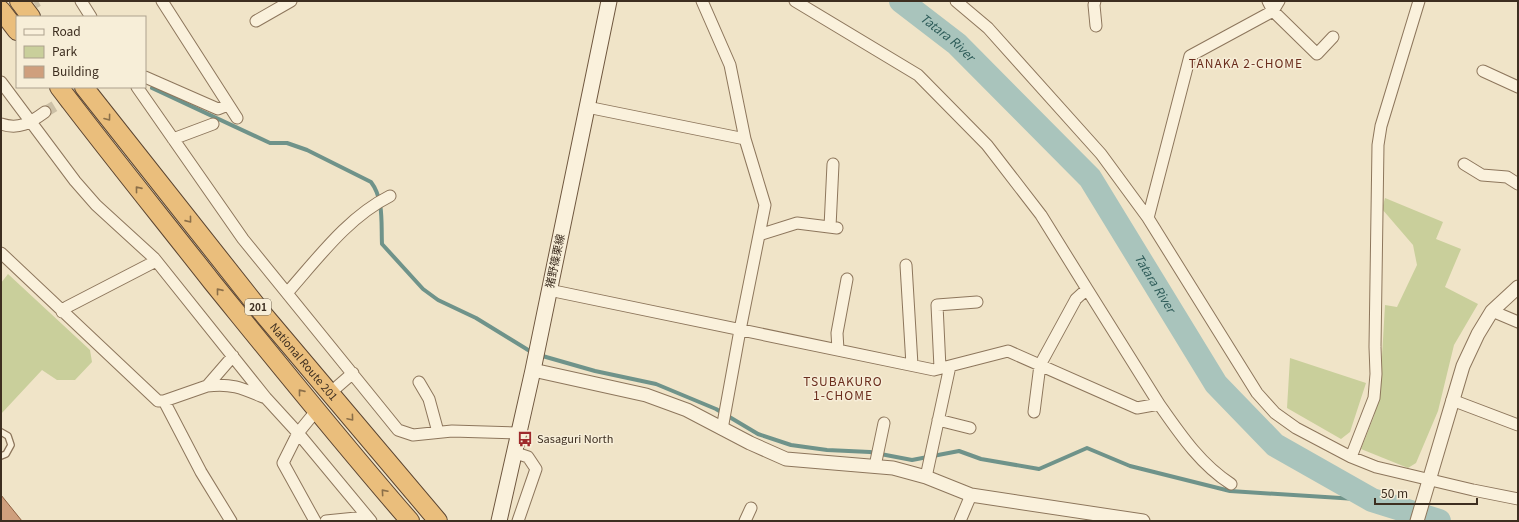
<svg xmlns="http://www.w3.org/2000/svg" width="1519" height="522" font-family="Georgia,'Noto Sans JP',serif">
<style>
.green{fill:#c9cf9b}
.lines{fill:none;stroke-linecap:round;stroke-linejoin:round}
.stream{stroke:#6f938a;stroke-width:4}
.river{stroke:#a9c4bc;stroke-width:24}
.building{fill:#cf9f7d;stroke:#8d5f41}
.minor-tunnel{stroke:#ccc0a6;stroke-width:11;stroke-dasharray:11 5.5;stroke-linecap:butt}
.service-casing{stroke:#8d765c;stroke-width:8}
.minor-casing{stroke:#8d765c;stroke-width:13}
.tertiary-casing{stroke:#8d765c;stroke-width:15}
.secondary-casing{stroke:#6f573f;stroke-width:17}
.trunk-casing{stroke:#5b4430;stroke-width:20}
.service{stroke:#faf1dc;stroke-width:5.5}
.minor{stroke:#faf1dc;stroke-width:11}
.tertiary{stroke:#faf1dc;stroke-width:13}
.secondary{stroke:#faf1dc;stroke-width:15}
.trunk{stroke:#eabe7c;stroke-width:18}
.oneway{stroke:#8b6f49}
.labels{text-anchor:middle;stroke-width:3;stroke-linejoin:round;paint-order:stroke}
.shield{fill:#f7eed8;stroke:#756857;stroke-width:1}
.shield-label{font-size:10px;font-weight:bold;fill:#3d2e20}
.street-label{font-size:11px;fill:#3d2e20;stroke:#f7eed8}
.poi-label{font-size:11px;fill:#3d2e20;stroke:#f7eed8;text-anchor:start}
.water-label{font-size:12px;font-style:italic;fill:#2f5d5a;stroke:#f7eed8}
.neighbourhood-label{font-size:12px;letter-spacing:1px;fill:#6b2e1e;stroke:#f7eed8}
</style>
<rect width="100%" height="100%" fill="#f0e4c8"/>
<path class="green" d="M 1385,198 L 1443,222 L 1436,239 L 1461,249 L 1445,287 L 1478,304 L 1454,345 L 1438,411 L 1416,463 L 1408,468 L 1361,449 L 1374,416 L 1380,391 L 1385,305 L 1397,307 L 1417,265 L 1413,245 L 1382,209 Z
M 8,274 L 90,350 L 92,362 L 75,380 L 57,380 L 42,370 L 1,414 L 1,283 Z
M 1290,358 L 1366,383 L 1350,432 L 1341,439 L 1287,408 Z"/>
<g class="lines">
<path class="stream" d="M 152,88 L 270,143 L 287,143 L 307,150 L 371,182 C 384,199 381,223 382,244 L 423,289 L 438,300 L 476,318 L 533,353
M 539,355 L 595,371 L 656,384 L 716,409 L 758,434 L 791,445 L 827,450 L 870,452 L 912,460 L 959,451 L 981,459 L 1039,469 L 1087,448 L 1130,466 L 1230,491 L 1372,500"/>
<path class="river" id="s1" d="M 901,1 L 957,44 L 1090,178 L 1216,384 L 1275,445 L 1372,500 L 1439,521"/>
</g>
<path class="building" d="M 1,495 L 22,521 L 1,521 Z"/>
<g class="lines">
<path class="minor-tunnel" d="M 20,12 L 38,1
M 45,112 L 86,87"/>
<defs>
<path id="service" d="M 1,432 L 8,436 L 11,445 L 6,454 L 1,456"/>
<path id="minor" d="M 81,1 L 91,17
M 162,1 L 237,118
M 795,1 L 918,75 L 987,145 L 1041,215 L 1087,289
M 956,1 L 988,28 L 1101,154 L 1148,218 L 1257,393 L 1275,413 L 1296,428 L 1351,457 L 1376,467 L 1473,490 L 1518,499
M 1095,1 L 1094,5 L 1096,26
M 1279,1 L 1273,11 L 1317,54 L 1333,37
M 256,21 L 291,1
M 1483,71 L 1518,87
M 145,77 L 218,109 L 228,105
M 1,82 L 75,181 L 96,205 L 154,258 L 266,398 L 298,433 L 371,521
M 137,87 L 243,239 L 398,430 L 413,435 L 452,431 L 520,433
M 587,107 L 745,139 L 730,65 L 702,1
M 1,124 C 19,130 30,123 45,112
M 173,139 L 213,124
M 1464,164 L 1482,175 L 1507,177 L 1518,184
M 1148,218 L 1190,56 L 1273,11 L 1268,1
M 830,227 L 833,164
M 759,235 L 797,223 L 837,228
M 1,253 L 158,401 L 164,401 L 207,386 L 233,356
M 906,265 L 912,365
M 549,290 L 934,370 L 1008,351 L 1137,408 L 1159,404 L 1087,289 L 1076,299 L 1040,365 L 1034,412
M 287,293 C 318,258 348,217 390,196
M 1492,311 L 1518,322
M 62,312 L 67,307 L 156,261
M 838,350 L 837,333 L 847,279
M 940,368 L 937,305 L 977,302
M 419,382 L 429,399 L 438,432
M 207,386 C 231,383 242,388 263,397
M 330,393 L 353,373
M 1452,400 L 1518,425
M 164,401 L 201,472 L 231,521
M 1159,404 C 1180,434 1200,464 1231,484
M 938,420 L 970,428
M 722,429 L 740,330 L 765,205 L 745,139
M 516,453 L 528,457 L 536,469 L 518,521
M 1351,457 L 1374,398 L 1376,374 L 1375,347 L 1378,145 L 1381,126 L 1419,1
M 875,466 L 884,423
M 926,477 L 950,366
M 315,521 L 283,463 L 298,433 L 316,411
M 326,521 L 366,517
M 745,521 L 751,508
M 960,521 L 971,495"/>
<path id="tertiary" d="M 533,370 L 646,395 L 687,410 L 750,443 L 786,459 L 893,468 L 926,477 L 971,495 L 1143,521
M 1417,521 L 1463,366 L 1478,334 L 1492,311 L 1518,287"/>
<path id="secondary" d="M 499,521 L 533,370 L 609,1"/>
<g id="trunk">
<path d="M 19,1 L 31,17"/>
<path d="M 1,10 L 17,31"/>
<path d="M 59,87 C 109,153 161,217 212,282 C 277,362 342,443 410,521"/>
<path id="s2" d="M 84,87 L 264,315 L 438,521"/>
</g>
</defs>
<use href="#service" class="service-casing"/>
<use href="#minor" class="minor-casing"/>
<use href="#tertiary" class="tertiary-casing"/>
<use href="#secondary" class="secondary-casing"/>
<use href="#trunk" class="trunk-casing"/>
<use href="#service" class="service"/>
<use href="#minor" class="minor"/>
<use href="#tertiary" class="tertiary"/>
<use href="#secondary" class="secondary"/>
<use href="#trunk" class="trunk"/>
</g>
<defs><path id="oneway-chevron" d="M-2-3.5L2.5 0L-2 3.5" fill="none" stroke-width="1.6" stroke-linecap="round" stroke-linejoin="round"/></defs>
<g class="oneway">
<use href="#oneway-chevron" transform="translate(108 118) rotate(53)"/>
<use href="#oneway-chevron" transform="translate(138 189) rotate(-129)"/>
<use href="#oneway-chevron" transform="translate(189 220) rotate(51)"/>
<use href="#oneway-chevron" transform="translate(219 291) rotate(-129)"/>
<use href="#oneway-chevron" transform="translate(301 392) rotate(-129)"/>
<use href="#oneway-chevron" transform="translate(351 418) rotate(50)"/>
<use href="#oneway-chevron" transform="translate(384 492) rotate(-131)"/>
</g>
<defs>
<symbol id="bus-bare" viewBox="-9 -9 18 18"><path d="M-5-6H5V4H4V6H2V4H-2V6H-4V4H-5ZM-3.5-4V0h7V-4ZM-3.5 1.2v1.5H-2V1.2ZM2 1.2v1.5H3.5V1.2Z" fill="#9e2a2b" stroke="#f7eed8" stroke-width="2.5" paint-order="stroke"/></symbol>
</defs>
<g fill-rule="evenodd">
<use href="#bus-bare" x="514" y="428" width="22" height="22"/>
</g>
<g class="labels">
<rect class="shield" x="245" y="299" width="26" height="16" rx="3"/>
<g class="shield-label">
<text x="258" y="311">201</text>
</g>
<g class="street-label">
<text transform="translate(555 261) rotate(-78)" y="4">猪野篠栗線</text>
<text dy="4" stroke="none"><textPath href="#s2" startOffset="352">National Route 201</textPath></text>
</g>
<g class="poi-label">
<text x="537" y="443">Sasaguri North</text>
</g>
<g class="water-label">
<text dy="4" stroke="none"><textPath href="#s1" startOffset="59">Tatara River</textPath></text>
<text dy="4" stroke="none"><textPath href="#s1" startOffset="383">Tatara River</textPath></text>
</g>
<g class="neighbourhood-label">
<text x="1246" y="68">TANAKA 2-CHOME</text>
<text x="843" y="386">TSUBAKURO<tspan x="843" dy="14">1-CHOME</tspan></text>
</g>
</g>
<rect width="1519" height="522" fill="none" stroke="#3d2e20" stroke-width="4"/>
<rect x="16" y="16" width="130" height="72" fill="#f7eed8" stroke="#ada18e"/>
<rect x="24" y="29" width="20" height="6" fill="#faf1dc" stroke="#ada18e"/>
<text x="52" y="36" font-size="12" fill="#3d2e20">Road</text>
<rect x="24" y="46" width="20" height="12" fill="#c9cf9b" stroke="#ada18e"/>
<text x="52" y="56" font-size="12" fill="#3d2e20">Park</text>
<rect x="24" y="66" width="20" height="12" fill="#cf9f7d" stroke="#ada18e"/>
<text x="52" y="76" font-size="12" fill="#3d2e20">Building</text>
<path d="M1375 498v6h102v-6" fill="none" stroke="#3d2e20" stroke-width="2"/>
<text x="1381" y="498" font-size="12" fill="#3d2e20" stroke="#f7eed8" stroke-width="3" paint-order="stroke">50 m</text>
</svg>
